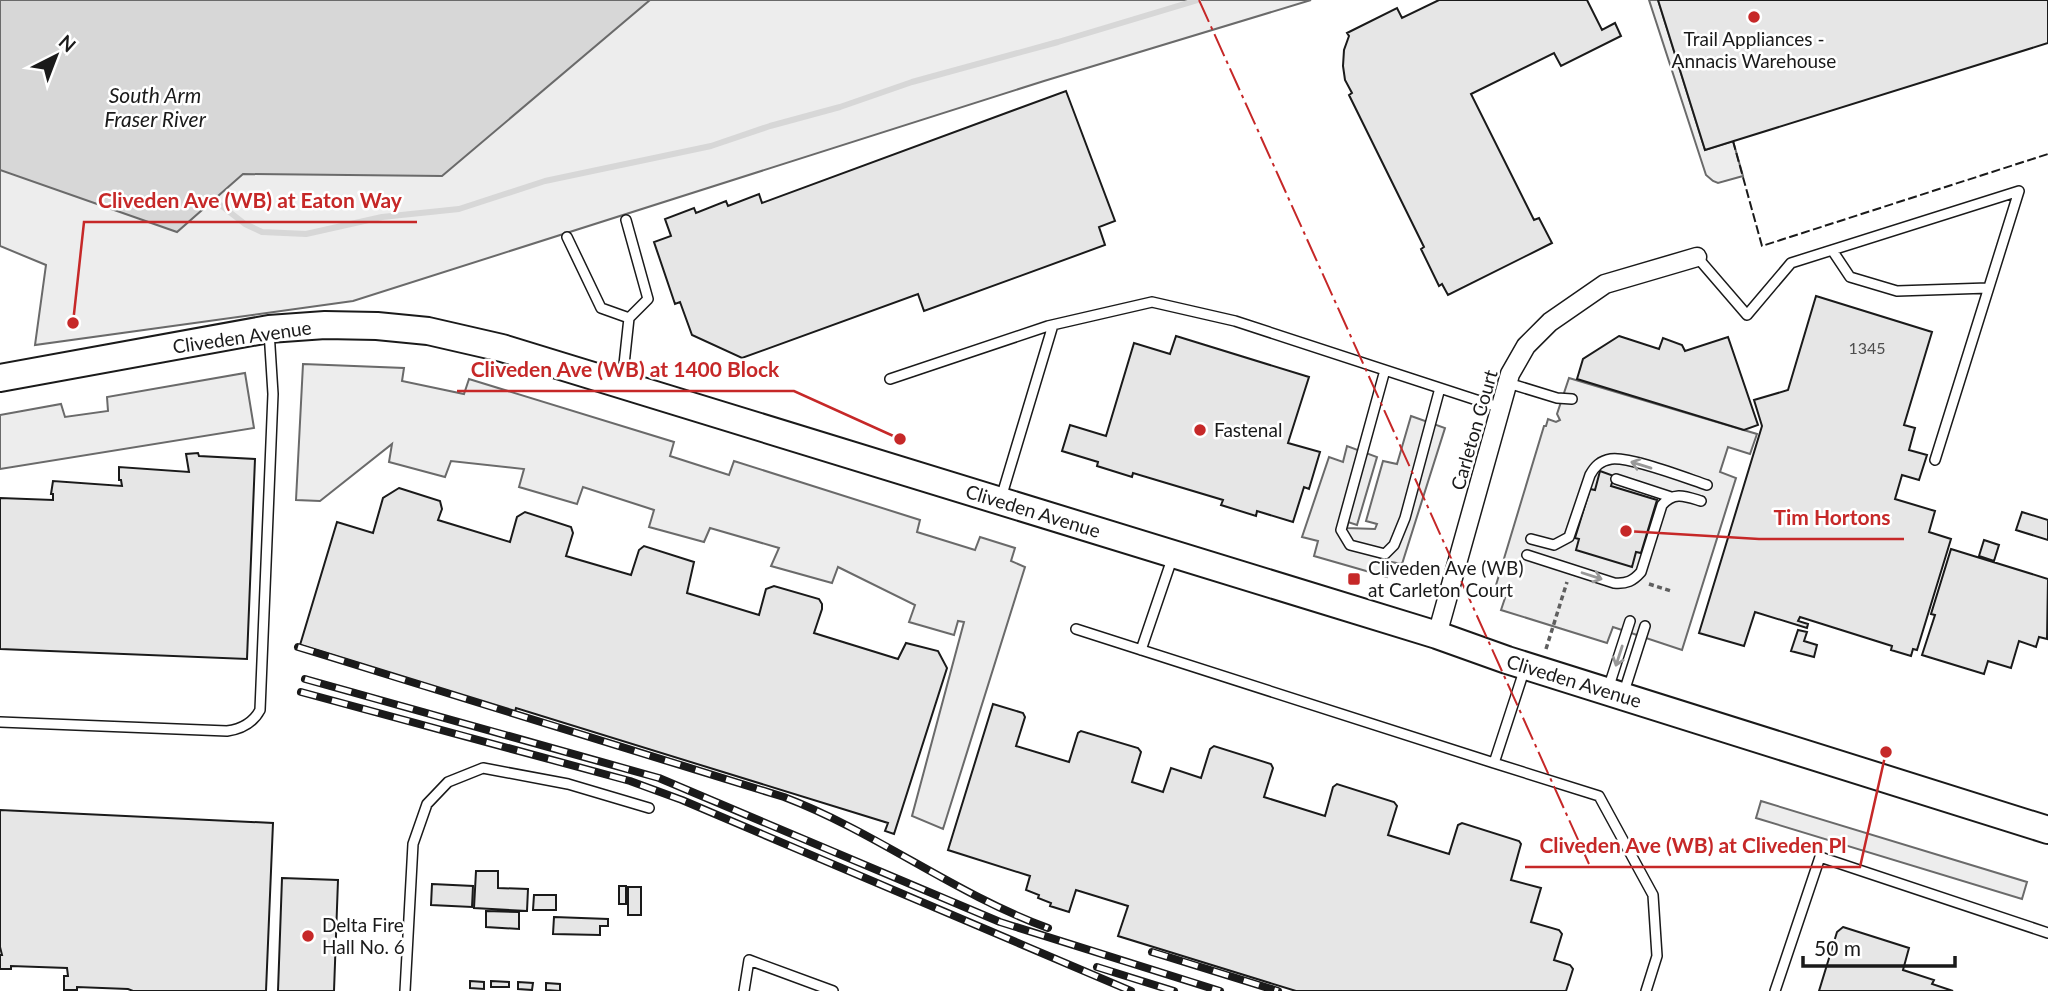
<svg xmlns="http://www.w3.org/2000/svg" width="2048" height="991" font-family="Lato,sans-serif">
<style>
.built{fill:#ededed;stroke:#6a6a6a;stroke-width:2}
.water{fill:#d7d7d7;stroke:#6a6a6a;stroke-width:2}
.lines{fill:none;stroke-linecap:round;stroke-linejoin:round}
.stream{stroke:#d7d7d7;stroke-width:6}
.building{fill:#e6e6e6;stroke:#1a1a1a;stroke-width:2}
.lane-casing{stroke:#1a1a1a;stroke-width:12}
.street-casing{stroke:#1a1a1a;stroke-width:21}
.secondary-casing{stroke:#1a1a1a;stroke-width:30}
.path{stroke:#5f5f5f;stroke-width:3.5;stroke-dasharray:5 3.5;stroke-linecap:butt}
.lane{stroke:#fff;stroke-width:9}
.street{stroke:#fff;stroke-width:18}
.secondary{stroke:#fff;stroke-width:26}
.rail-casing{stroke:#1a1a1a;stroke-width:8}
.rail{stroke:#fff;stroke-width:5;stroke-dasharray:16;stroke-linecap:butt}
.fence{stroke:#1a1a1a;stroke-width:2;stroke-dasharray:9 3.5;stroke-linecap:butt}
.power{stroke:#c62828;stroke-width:2;stroke-dasharray:24 5 3.5 5;stroke-linecap:butt}
.oneway{stroke:#989898}
.poi-dot{fill:#c62828;stroke:#fff;stroke-width:2.5}
.labels{text-anchor:middle;stroke-width:5;stroke-linejoin:round;paint-order:stroke}
.number-label{font-size:16px;fill:#4d4d4d}
.poi-label{font-size:19px;fill:#1a1a1a;stroke:#fff;text-anchor:start}
.street-label{font-size:19px;fill:#1a1a1a;stroke:#fff}
.water-label{font-size:21px;font-style:italic;fill:#1a1a1a;stroke:#fff}
.leader{fill:none;stroke:#c62828;stroke-width:2.5}
.callout-dot{fill:#c62828;stroke:#fff;stroke-width:2.5}
.callout-label{font-size:21px;text-anchor:middle;font-weight:bold;fill:#c62828;stroke:#fff;stroke-width:5;stroke-linejoin:round;paint-order:stroke}
</style>
<rect width="100%" height="100%" fill="#fff"/>
<path class="built" d="M 442,0 L 1311,0 L 1044,81 L 353,301 L 35,345 L 46,265 L 0,246 L 0,28 Z
M 1649,0 L 1658,0 L 1705,150 L 1733,141 L 1743,176 L 1718,183 L 1713,181 L 1706,175 Z
M 303,364 L 404,368 L 402,381 L 464,394 L 469,379 L 674,442 L 670,456 L 729,475 L 734,461 L 920,520 L 917,532 L 975,550 L 980,537 L 1015,548 L 1011,561 L 1025,567 L 943,829 L 912,816 L 964,622 L 958,621 L 954,635 L 909,622 L 915,605 L 838,567 L 832,583 L 771,566 L 779,548 L 710,528 L 704,542 L 649,527 L 654,510 L 583,487 L 577,504 L 519,487 L 524,469 L 451,461 L 445,477 L 389,462 L 392,444 L 320,501 L 296,500 Z
M 245,373 L 254,428 L 0,469 L 0,415 L 61,404 L 65,417 L 108,411 L 107,397 Z
M 1569,378 L 1757,434 L 1750,454 L 1728,447 L 1720,472 L 1736,478 L 1682,650 L 1613,627 L 1607,643 L 1501,610 L 1505,598 L 1493,595 L 1544,426 L 1546,426 L 1548,419 L 1556,422 L 1560,420 L 1557,414 Z
M 1411,416 L 1445,428 L 1402,564 L 1391,562 L 1387,577 L 1314,556 L 1318,541 L 1302,537 L 1329,457 L 1343,462 L 1347,446 L 1377,457 L 1357,525 L 1348,522 L 1347,528 L 1375,529 L 1377,524 L 1366,521 L 1383,461 L 1397,464 Z
M 1761,801 L 2027,882 L 2022,899 L 1756,818 Z"/>
<path class="water" d="M 0,0 L 650,0 L 442,176 L 243,174 L 177,232 L 0,170 Z"/>
<g class="lines">
<path class="stream" d="M 213,192 L 214,200 L 245,224 L 262,232 L 306,234 L 382,217 L 459,209 L 545,181 L 711,146 L 770,126 L 840,107 L 912,82 L 1058,42 L 1198,0"/>
</g>
<path class="building" d="M 1439,0 L 1587,0 L 1602,30 L 1615,23 L 1621,36 L 1561,66 L 1554,53 L 1471,94 L 1534,220 L 1539,218 L 1552,243 L 1448,295 L 1442,284 L 1439,286 L 1421,249 L 1424,247 L 1349,95 L 1352,93 L 1345,80 L 1343,66 L 1344,50 L 1349,36 L 1347,33 L 1397,8 L 1402,18 Z
M 1658,0 L 2048,0 L 2048,43 L 1705,150 Z
M 1066,91 L 1115,221 L 1099,227 L 1105,245 L 924,311 L 918,294 L 742,358 L 692,335 L 680,302 L 675,304 L 654,242 L 671,236 L 665,219 L 694,208 L 696,213 L 726,201 L 728,206 L 759,194 L 762,203 Z
M 1816,296 L 1932,332 L 1904,425 L 1915,428 L 1909,450 L 1927,455 L 1919,480 L 1902,475 L 1895,499 L 1935,511 L 1929,532 L 1951,539 L 1917,650 L 1913,649 L 1911,656 L 1891,650 L 1892,646 L 1800,617 L 1798,621 L 1808,624 L 1807,628 L 1755,612 L 1744,646 L 1699,633 L 1762,426 L 1754,400 L 1788,390 Z
M 1176,336 L 1309,377 L 1288,443 L 1320,452 L 1309,489 L 1304,487 L 1293,522 L 1257,511 L 1256,516 L 1221,505 L 1223,500 L 1133,473 L 1132,477 L 1097,466 L 1098,462 L 1062,451 L 1070,425 L 1106,436 L 1134,343 L 1170,354 Z
M 1619,336 L 1659,349 L 1663,338 L 1682,345 L 1685,351 L 1728,337 L 1758,425 L 1744,430 L 1577,379 L 1583,359 Z
M 198,453 L 199,456 L 255,459 L 247,659 L 0,649 L 0,498 L 53,500 L 53,494 L 51,494 L 53,481 L 122,486 L 121,480 L 119,480 L 119,467 L 189,472 L 186,454 Z
M 1600,471 L 1614,476 L 1611,486 L 1657,500 L 1641,553 L 1636,552 L 1632,567 L 1576,550 L 1579,539 L 1575,538 L 1590,489 L 1595,490 Z
M 399,488 L 440,501 L 442,509 L 438,520 L 510,542 L 517,517 L 525,512 L 571,527 L 573,533 L 566,556 L 631,575 L 639,550 L 644,546 L 694,562 L 687,593 L 759,615 L 766,589 L 774,586 L 819,599 L 822,604 L 822,609 L 814,633 L 898,659 L 906,643 L 938,651 L 947,668 L 894,834 L 885,831 L 888,823 L 516,708 L 515,712 L 300,645 L 337,522 L 373,533 L 383,498 Z
M 2022,512 L 2048,520 L 2048,540 L 2016,530 Z
M 1984,540 L 1999,545 L 1994,561 L 1979,556 Z
M 1951,549 L 2048,579 L 2047,639 L 2039,637 L 2036,647 L 2019,641 L 2011,668 L 1988,661 L 1984,674 L 1922,655 L 1935,615 L 1931,614 Z
M 1798,630 L 1807,632 L 1804,641 L 1817,645 L 1814,657 L 1791,651 Z
M 993,704 L 1023,713 L 1025,717 L 1016,746 L 1069,762 L 1078,733 L 1081,731 L 1138,748 L 1141,752 L 1132,782 L 1163,792 L 1171,768 L 1201,778 L 1210,749 L 1214,746 L 1271,764 L 1273,768 L 1264,797 L 1325,816 L 1333,787 L 1337,784 L 1394,802 L 1397,806 L 1388,835 L 1449,854 L 1458,825 L 1462,823 L 1519,841 L 1521,844 L 1511,880 L 1541,888 L 1531,922 L 1559,930 L 1562,934 L 1554,960 L 1570,965 L 1573,969 L 1566,991 L 1296,991 L 1118,936 L 1128,906 L 1076,890 L 1069,912 L 1050,906 L 1051,903 L 1038,898 L 1039,895 L 1026,890 L 1030,876 L 948,850 Z
M 0,810 L 273,823 L 266,991 L 133,991 L 128,989 L 77,987 L 77,990 L 64,990 L 64,976 L 68,976 L 67,968 L 11,966 L 11,969 L 0,969 L 0,955 L 2,955 L 0,947 Z
M 476,871 L 498,871 L 498,888 L 528,889 L 527,911 L 474,908 Z
M 282,878 L 338,880 L 334,991 L 278,991 Z
M 432,884 L 473,886 L 472,907 L 431,905 Z
M 619,886 L 626,886 L 626,904 L 619,904 Z
M 628,887 L 641,887 L 641,915 L 628,915 Z
M 534,895 L 556,895 L 556,910 L 533,910 Z
M 486,911 L 519,912 L 519,929 L 486,927 Z
M 554,917 L 608,919 L 608,926 L 600,926 L 600,935 L 553,934 Z
M 1843,927 L 1909,948 L 1903,970 L 1934,980 L 1932,984 L 1953,991 L 1819,991 L 1837,932 Z
M 470,981 L 484,982 L 484,989 L 470,988 Z
M 491,981 L 509,982 L 509,987 L 491,987 Z
M 518,982 L 533,983 L 532,990 L 518,989 Z
M 546,983 L 560,984 L 560,991 L 546,990 Z"/>
<g class="lines">
<defs>
<path id="lane" d="M 567,237 L 601,308 L 629,318
M 1832,250 L 1850,277 L 1897,291 L 1988,288
M 1697,257 L 1747,315 L 1791,263 L 2019,191 L 1935,460
M 1385,370 L 1341,530 L 1350,545 L 1385,554 L 1394,545 L 1405,518 L 1440,388
M 890,379 L 1048,326 L 1152,302 L 1235,321 L 1501,408
M 622,383 L 629,318 L 648,299 L 626,220
M 1508,383 L 1557,398 L 1572,399
M 1616,479 L 1671,497
M 1001,498 L 1053,325
M 1531,539 L 1554,545 L 1569,537 L 1590,475 C 1595,466 1600,461 1611,459 C 1629,456 1686,478 1707,485
M 1527,555 L 1614,583 C 1627,584 1633,581 1641,572 L 1662,505 C 1674,491 1685,496 1701,501
M 1076,629 L 1494,763 L 1525,668
M 1141,650 L 1173,556
M 1608,689 L 1630,621
M 1623,695 L 1645,626
M 0,722 L 227,731 C 242,729 253,723 260,710 L 273,394 L 269,331
M 1494,763 L 1599,796 L 1653,895 L 1657,956 L 1646,991
M 405,991 L 413,844 L 427,804 L 448,782 L 483,768 L 568,784 L 649,808
M 744,991 L 749,960 L 833,991
M 1775,991 L 1820,857 L 2048,933"/>
<path id="street" d="M 1437,635 L 1510,374 L 1526,346 L 1550,322 L 1605,284 L 1697,257"/>
<path id="secondary" d="M 0,378 L 269,329 L 325,325 L 377,326 L 428,331 L 502,348 L 1437,635 L 1507,660 L 2048,830"/>
</defs>
<use href="#lane" class="lane-casing"/>
<use href="#street" class="street-casing"/>
<use href="#secondary" class="secondary-casing"/>
<path class="path" d="M 1649,584 L 1671,591
M 1546,649 L 1567,582"/>
<use href="#lane" class="lane"/>
<use href="#street" class="street"/>
<use href="#secondary" class="secondary"/>
<defs>
<path id="rail" d="M 298,647 L 784,797 C 876,832 955,894 1048,928
M 305,679 L 659,778 L 1000,922 L 1220,991
M 301,692 L 630,781 L 682,800 L 1131,991
M 1152,952 L 1278,991
M 1097,967 L 1174,991"/>
</defs>
<use href="#rail" class="rail-casing"/>
<use href="#rail" class="rail"/>
<path class="fence" d="M 1733,141 L 1762,246 L 2048,154"/>
<path class="power" d="M 1199,0 L 1589,864"/>
</g>
<defs><path id="oneway-shaft" d="M-6 0H5M1.5-3L5.5 0L1.5 3" fill="none" stroke-width="1.6" stroke-linecap="round" stroke-linejoin="round" transform="scale(1.75)"/></defs>
<g class="oneway">
<use href="#oneway-shaft" transform="translate(1641 465) rotate(-163)"/>
<use href="#oneway-shaft" transform="translate(1592 576) rotate(18)"/>
<use href="#oneway-shaft" transform="translate(1619 656) rotate(108)"/>
</g>
<g class="poi-dot">
<circle cx="1754" cy="17" r="7"/>
<circle cx="1200" cy="430" r="7"/>
<rect x="1347" y="572" width="14" height="14" rx="3.5"/>
<circle cx="308" cy="936" r="7"/>
</g>
<g class="labels">
<g class="number-label">
<text x="1867" y="354">1345</text>
</g>
<g class="poi-label">
<text x="1754" y="46" text-anchor="middle">Trail Appliances -<tspan x="1754" dy="22">Annacis Warehouse</tspan></text>
<text x="1214" y="437">Fastenal</text>
<text x="1368" y="575">Cliveden Ave (WB)<tspan x="1368" dy="22">at Carleton Court</tspan></text>
<text x="322" y="932">Delta Fire<tspan x="322" dy="22">Hall No. 6</tspan></text>
</g>
<g class="street-label">
<text transform="translate(242 337) rotate(-8)" y="7">Cliveden Avenue</text>
<text transform="translate(1474 430) rotate(-74)" y="7">Carleton Court</text>
<text transform="translate(1033 511) rotate(17)" y="7">Cliveden Avenue</text>
<text transform="translate(1574 681) rotate(17)" y="7">Cliveden Avenue</text>
</g>
<g class="water-label">
<text x="155" y="103">South Arm<tspan x="155" dy="24">Fraser River</tspan></text>
</g>
</g>
<path class="leader" d="M73 323L84 222H417M900 439L794 391H457M1626 531L1759 539H1904M1886 752L1860 867H1525"/>
<g class="callout-dot">
<circle cx="73" cy="323" r="7"/>
<circle cx="900" cy="439" r="7"/>
<circle cx="1626" cy="531" r="7"/>
<circle cx="1886" cy="752" r="7"/>
</g>
<g class="callout-label">
<text x="250" y="208">Cliveden Ave (WB) at Eaton Way</text>
<text x="625" y="377">Cliveden Ave (WB) at 1400 Block</text>
<text x="1832" y="525">Tim Hortons</text>
<text x="1693" y="853">Cliveden Ave (WB) at Cliveden Pl</text>
</g>
<g transform="translate(56 56) rotate(42)" stroke="#ffffff" stroke-width="5" paint-order="stroke">
<path d="M0-5L12 26L0 18L-12 26Z" fill="#1a1a1a"/>
<text y="-10" font-size="19" font-weight="bold" text-anchor="middle" fill="#1a1a1a">N</text>
</g>
<path d="M1803 956v10h152v-10" fill="none" stroke="#1a1a1a" stroke-width="3.5"/>
<text x="1814" y="956" font-size="21" fill="#1a1a1a" stroke="#ffffff" stroke-width="5" paint-order="stroke">50 m</text>
</svg>
